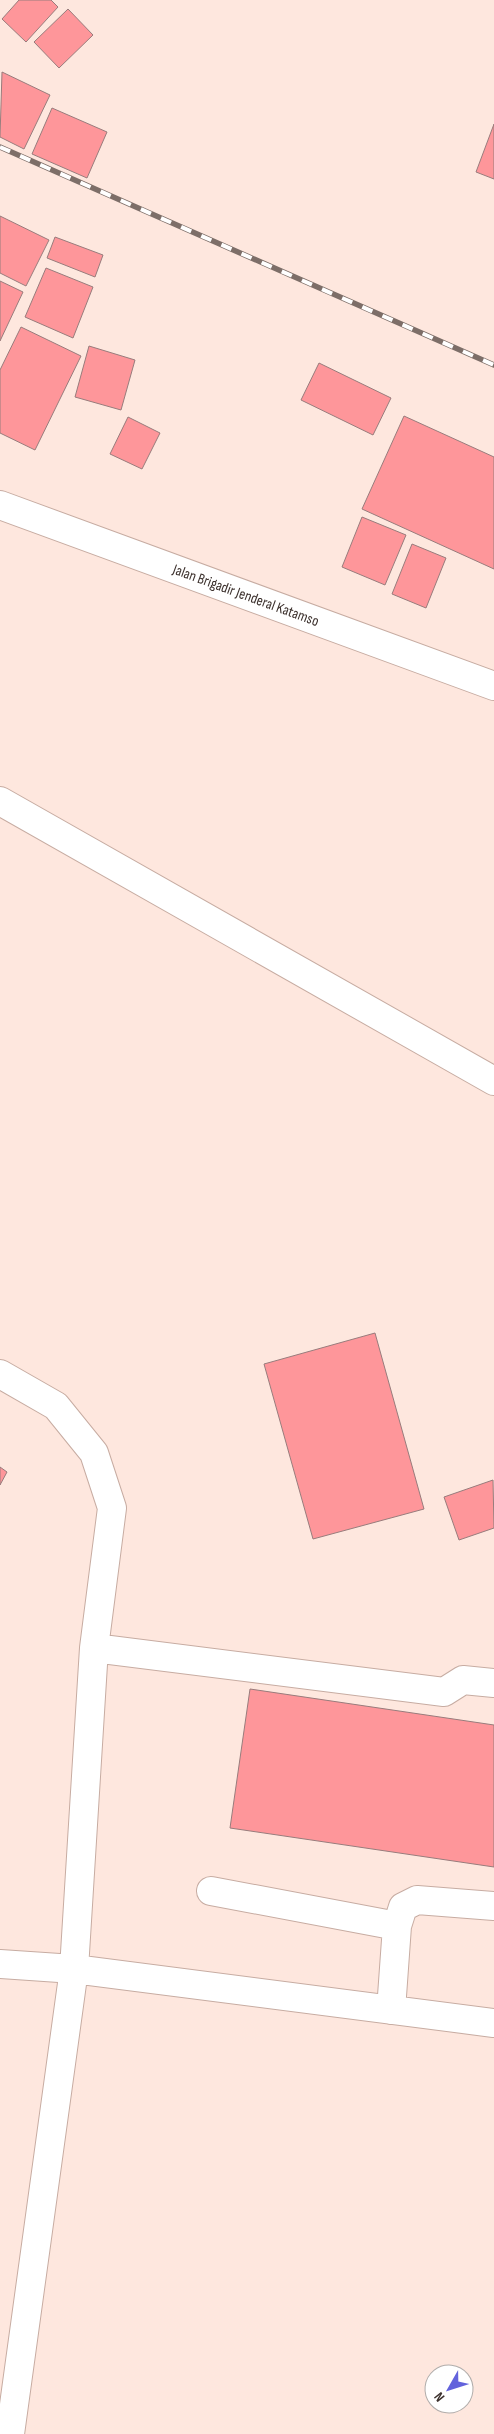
<svg xmlns="http://www.w3.org/2000/svg" width="494" height="2434" font-family="'Sofia Sans Condensed',sans-serif">
<style>
.building{fill:#fe969a;stroke:#987c7c}
.lines{fill:none;stroke-linecap:round;stroke-linejoin:round}
.minor-casing{stroke:#c7aca2;stroke-width:30}
.highway-casing{stroke:#c7aca2;stroke-width:30}
.minor{stroke:#fff;stroke-width:28}
.highway{stroke:#fff;stroke-width:28}
.rail-casing{stroke:#7d6e68;stroke-width:5.5}
.rail{stroke:#fff;stroke-width:4;stroke-dasharray:11;stroke-linecap:butt}
.labels{text-anchor:middle;stroke-width:5;stroke-linejoin:round;paint-order:stroke}
.street-label{font-size:15px;fill:#3c312d;stroke:#fff}
</style>
<rect width="100%" height="100%" fill="#fee7de"/>
<path class="building" d="M 19,0 L 51,0 L 58,7 L 26,42 L 2,19 Z
M 68,9 L 93,35 L 59,68 L 34,42 Z
M 2,72 L 50,95 L 24,149 L 0,137 Z
M 52,108 L 107,132 L 87,178 L 32,154 Z
M 494,124 L 494,179 L 476,172 Z
M 0,216 L 49,240 L 26,286 L 0,273 Z
M 55,237 L 103,255 L 95,277 L 47,258 Z
M 46,268 L 93,287 L 73,338 L 25,317 Z
M 0,281 L 23,292 L 0,341 Z
M 21,327 L 81,356 L 35,450 L 0,433 L 0,370 Z
M 89,346 L 135,360 L 121,410 L 75,397 Z
M 319,363 L 391,398 L 373,435 L 301,400 Z
M 404,416 L 494,457 L 494,569 L 362,509 Z
M 128,417 L 160,433 L 142,469 L 110,454 Z
M 362,517 L 406,535 L 385,585 L 342,567 Z
M 412,544 L 446,558 L 426,608 L 392,594 Z
M 375,1333 L 424,1509 L 313,1539 L 264,1364 Z
M 0,1467 L 7,1472 L 0,1485 Z
M 493,1480 L 494,1528 L 459,1540 L 444,1497 Z
M 250,1689 L 494,1725 L 494,1867 L 230,1828 Z"/>
<g class="lines">
<defs>
<path id="minor" d="M 0,801 L 494,1081
M 0,1374 L 56,1406 L 94,1453 L 112,1508 L 94,1648 L 74,1969 L 10,2434
M 94,1648 L 444,1692 L 463,1680 L 494,1683
M 211,1891 L 397,1926
M 0,1964 L 74,1969 L 494,2023
M 391,2010 L 397,1926 L 403,1907 L 417,1900 L 494,1906"/>
<g id="highway">
<path id="s1" d="M 0,505 L 494,686"/>
</g>
</defs>
<use href="#minor" class="minor-casing"/>
<use href="#highway" class="highway-casing"/>
<use href="#minor" class="minor"/>
<use href="#highway" class="highway"/>
<defs>
<path id="rail" d="M 0,147 L 494,365"/>
</defs>
<use href="#rail" class="rail-casing"/>
<use href="#rail" class="rail"/>
</g>
<g class="labels">
<g class="street-label">
<text dy="5" stroke="none"><textPath href="#s1" startOffset="262">Jalan Brigadir Jenderal Katamso</textPath></text>
</g>
</g>
<g transform="translate(449 2389) rotate(231)"><circle r="24" fill="#ffffff" stroke="#b1adab"/>
<path d="M0-4L9 19L0 12L-9 19Z" fill="#6363dc"/>
<text y="-8" font-size="14" font-weight="bold" text-anchor="middle" fill="#3c312d">N</text>
</g>
</svg>
